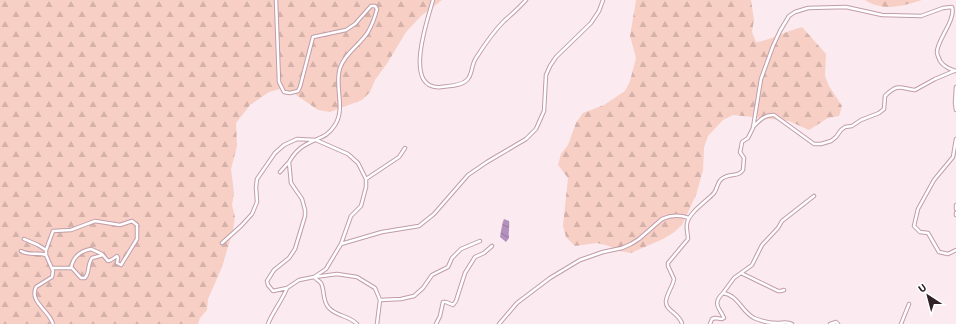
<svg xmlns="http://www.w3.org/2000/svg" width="956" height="324" font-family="'Source Sans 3',sans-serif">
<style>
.forest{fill:url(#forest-firs)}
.water{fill:url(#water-waves)}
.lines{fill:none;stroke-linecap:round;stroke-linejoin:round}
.minor-casing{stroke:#c19ca9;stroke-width:4.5}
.minor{stroke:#fff;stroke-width:2.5}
</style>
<defs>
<pattern id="forest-firs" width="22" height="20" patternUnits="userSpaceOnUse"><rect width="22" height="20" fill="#f7cfc5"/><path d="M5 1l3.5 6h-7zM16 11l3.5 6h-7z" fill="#d4b1a9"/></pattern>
<pattern id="water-waves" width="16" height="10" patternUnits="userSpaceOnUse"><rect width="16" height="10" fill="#b391bf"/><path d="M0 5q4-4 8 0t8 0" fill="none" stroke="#92769b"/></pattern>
</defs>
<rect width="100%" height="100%" fill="#fbebf0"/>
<path class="forest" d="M 0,0 L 442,0 L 421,16 L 406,32 L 388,62 L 375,80 L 370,92 L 362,100 L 330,112 L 318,110 L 292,92 L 280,89 L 269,92 L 250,105 L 236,123 L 237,146 L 231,169 L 234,193 L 232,205 L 235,217 L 233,230 L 222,267 L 208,299 L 207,310 L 200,318 L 198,324 L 0,324 Z
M 636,0 L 751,0 L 754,20 L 752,32 L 756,42 C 772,40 786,31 802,27 L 826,54 L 825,76 L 829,86 L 842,106 L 839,116 L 828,118 L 809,130 L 789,121 L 733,115 L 723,120 L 708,136 L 704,147 L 703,170 L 696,195 L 682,225 L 673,233 L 663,239 L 631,253 L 619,251 L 609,246 L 597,243 L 575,246 L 566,237 L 563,226 L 568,178 L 558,165 L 561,154 L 568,145 L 576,123 L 583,113 L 604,105 L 625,91 L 630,81 L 636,58 L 630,36 Z
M 865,0 L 922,0 C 903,6 883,12 865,0 Z"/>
<path class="water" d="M 504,219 L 509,221 C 510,227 508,232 509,238 L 506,242 L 500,237 C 501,232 502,223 504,219 Z"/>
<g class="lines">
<defs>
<path id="minor" d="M 276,0 L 279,82 L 284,92 L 290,93 L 298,91 L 300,87 L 313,37 L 346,30 L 355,24 L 371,6 L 375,6 L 377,9 C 375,17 372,25 368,32 C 360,45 345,53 340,68 C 334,86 346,108 335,125 C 326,139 318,137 305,145 C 298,149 293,155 289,162
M 433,0 C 428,18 402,91 441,87 C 449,86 461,86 467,80 C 473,74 471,65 476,58 C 483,47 495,30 504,21 C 512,14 519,8 526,0
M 956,87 L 955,103 L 956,110
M 753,127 C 759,121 765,114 774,115 L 814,144 L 821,144 L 831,141 L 836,137 L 841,130 L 845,127 L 852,126 L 861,120 L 879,113 L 884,109 L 885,96 C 898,83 900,88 915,90 L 935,79 L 954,71
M 956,139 L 953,157 L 934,180 L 918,209 L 914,226 L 920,232 L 928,233 L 939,252 L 948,254 L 956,250
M 280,172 L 289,162 L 291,183 L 302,199 L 305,210 L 305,216 L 295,249 L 289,258 L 274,270 L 267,281 L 268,285 L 273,291 L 287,288 L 299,280 L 314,277 L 337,274 L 357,277 L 375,288 L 380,300 L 377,324
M 366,179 L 399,157 L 405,148
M 956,205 L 956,209
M 956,213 L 956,215
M 24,239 L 38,245 L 46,250
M 222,243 L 241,226 L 252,214 L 257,202 L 256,187 L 257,179 L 275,153 L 284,145 L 297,139 L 316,140 L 348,154 L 358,163 L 366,179 L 366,187 L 361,206 L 351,216 L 341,244 L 326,269 L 314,277 C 316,279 319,281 321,283 C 325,291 322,301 329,308 C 336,316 350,316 357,324
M 341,244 L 382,232 L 419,226 L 434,214 L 468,175 L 487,162 L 526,139 L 536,129 L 544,111 L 546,75 L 550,66 L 556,57 L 591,23 L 599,11 L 603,0
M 21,251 C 29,256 38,252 46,255 L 53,271 L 52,277 L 36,287 C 29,302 49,310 53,324
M 46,255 L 46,250 L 53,231 L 71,230 L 95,221 L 120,225 L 132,221 L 137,225 L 137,239 L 121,265 L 117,263 L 118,258 L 117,256 L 111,260 L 108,261 L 102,254 L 91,249 C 80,251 73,257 71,268 L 52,268
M 72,268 L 81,278 L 85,278 C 90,272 87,265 92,258 L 103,255
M 741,273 L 778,291 L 781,291 L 784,290
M 723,293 L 734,278 L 752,265 L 762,245 L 778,228 L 782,221 L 814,196
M 380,300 L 401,299 L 414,296 L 423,288 L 432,275 L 448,267 L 452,258 L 461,249 L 480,241
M 268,324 C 273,311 282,301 287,288
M 436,324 L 440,316 L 443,302 L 446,302 L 453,305 L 456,301 L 465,273 L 475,257 L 484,253 L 492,246
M 499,324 L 517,303 L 550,278 L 580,260 L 603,252 L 622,248 L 631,244 L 639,239 L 662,219 C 671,215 680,215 689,218
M 682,324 C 680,313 665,311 666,301 C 667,293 673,286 674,279 L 668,266 L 668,263 L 688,239 C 688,234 686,229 687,224 C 688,213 707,201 714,193 C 718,188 717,181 723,178 C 730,173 739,177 743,170 L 744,158 L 740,152 L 741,148 L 742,142 L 748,138 L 753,128 L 761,79 L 773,46 L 780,31 L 789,16 L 795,12 L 808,8 L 846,7 L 882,15 L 921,16 L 943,8 L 952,7 C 956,20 937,40 937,52 C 937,55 939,58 940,61 C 944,67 950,69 956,71
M 710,324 L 712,319 L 715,318 L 722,319 L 724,318 C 719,307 712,304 723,293 C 738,295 742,312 754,318 C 761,321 770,323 777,323 C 782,323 787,321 792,324
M 830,324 L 836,322 L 838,324
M 901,324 L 909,304"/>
</defs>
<use href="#minor" class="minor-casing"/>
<use href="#minor" class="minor"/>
</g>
<g transform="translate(928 296) rotate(324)" stroke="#ffffff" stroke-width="3" paint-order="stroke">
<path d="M0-3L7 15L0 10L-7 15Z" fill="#2f2126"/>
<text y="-6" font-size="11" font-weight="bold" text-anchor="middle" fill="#2f2126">U</text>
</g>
</svg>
